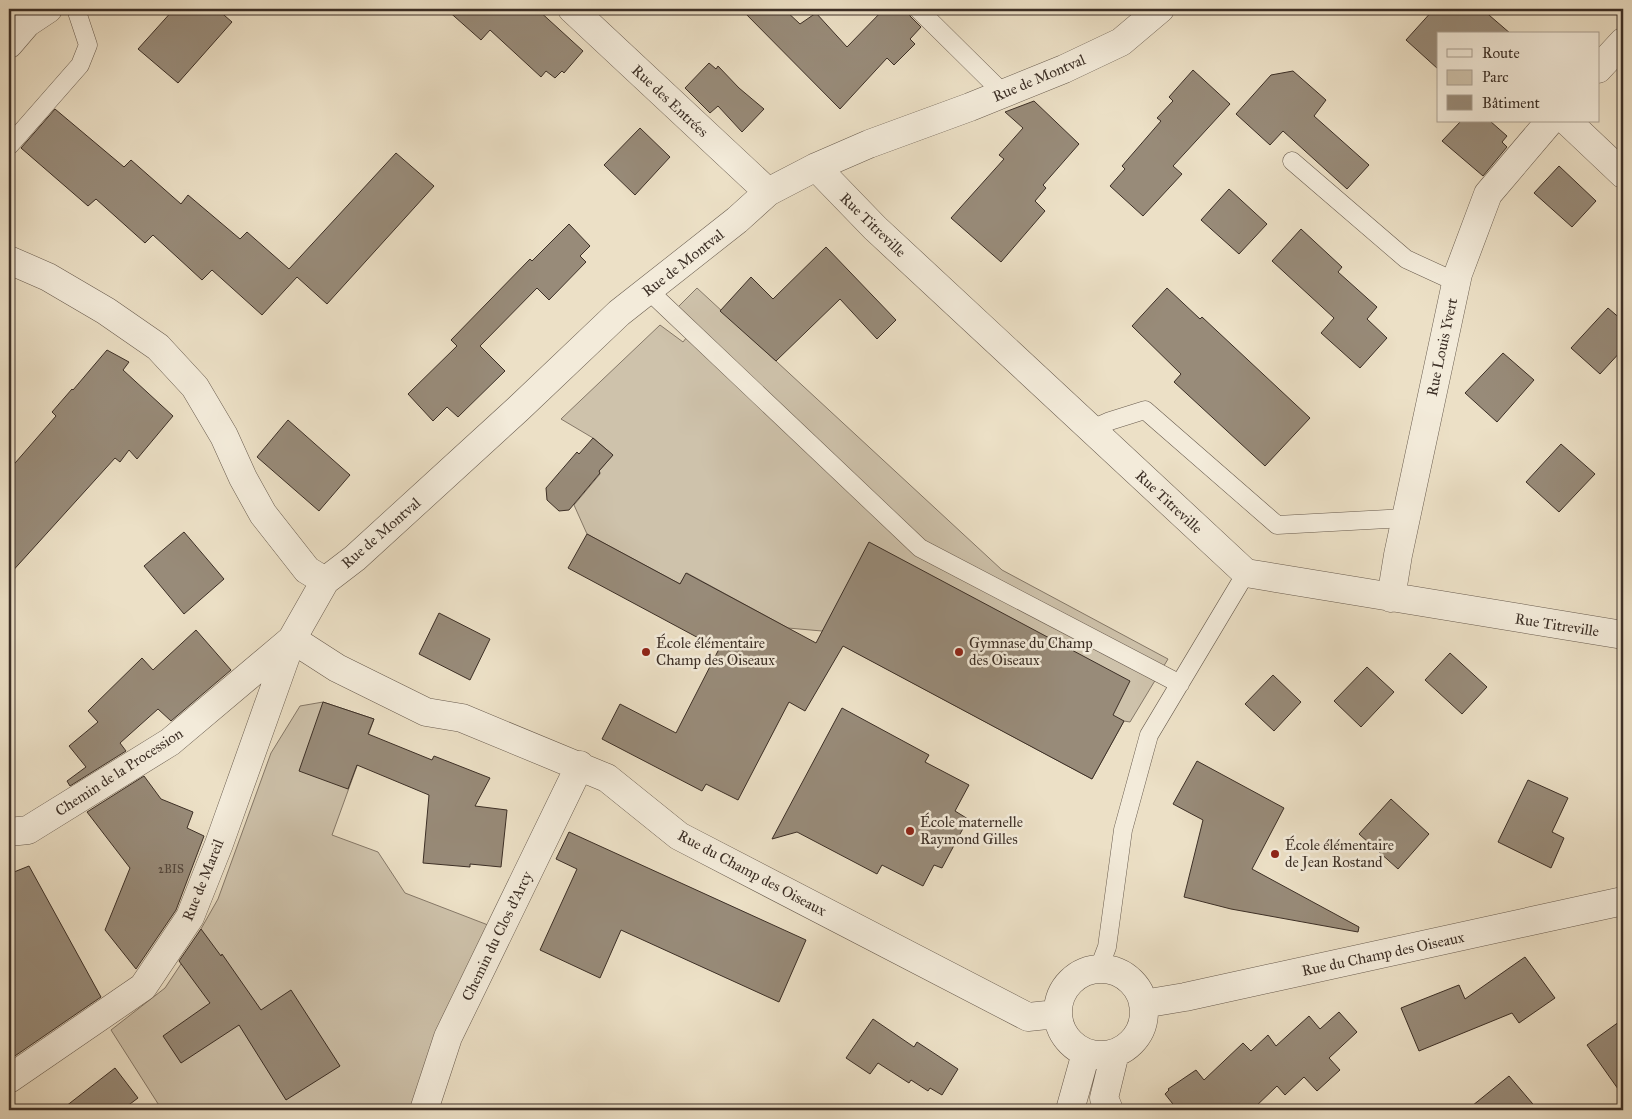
<svg xmlns="http://www.w3.org/2000/svg" width="1632" height="1119" font-family="'IM FELL Great Primer',serif">
<style>
.green{fill:#cec2ab;stroke:#857868}
.building{fill:#988b79;stroke:#3c2f26}
.lines{fill:none;stroke-linecap:round;stroke-linejoin:round}
.service-casing{stroke:#685b4e;stroke-width:19}
.minor-casing{stroke:#685b4e;stroke-width:29}
.service{stroke:#f3ebda;stroke-width:18}
.minor{stroke:#f3ebda;stroke-width:28}
.poi-dot{fill:#8f2418;stroke:#f3ebda;stroke-width:2}
.labels{text-anchor:middle;stroke-width:5;stroke-linejoin:round;paint-order:stroke}
.number-label{font-size:12px;fill:#53463b}
.street-label{font-size:15px;fill:#3c2f26;stroke:#f3ebda}
.poi-label{font-size:15px;fill:#3c2f26;stroke:#f3ebda;text-anchor:start}
</style>
<rect width="100%" height="100%" fill="#ece0c6"/>
<filter id="stains"><feTurbulence type="fractalNoise" baseFrequency=".004" numOctaves="4"/><feColorMatrix values="0 0 0 0 .2 0 0 0 0 .09 0 0 0 0 .02 0 0 0 .5 -.17"/></filter>
<radialGradient id="worn" r=".72"><stop offset=".6" stop-color="#630" stop-opacity="0"/><stop offset="1" stop-color="#630" stop-opacity=".3"/></radialGradient>
<path class="green" d="M 697,288 L 1002,570 L 1168,659 L 1130,722 L 1124,721 L 1092,779 L 842,645 L 843,643 L 822,631 L 788,628 L 687,573 L 680,584 L 587,534 L 574,505 L 600,474 L 599,471 L 613,455 L 593,438 L 561,419 L 660,325 L 683,342 L 695,327 L 674,311 Z
M 323,702 L 374,719 L 332,835 L 378,852 L 405,893 L 488,925 L 413,1110 L 162,1110 L 111,1030 L 165,988 L 181,964 L 218,899 L 271,753 L 300,706 Z"/>
<path class="building" d="M 174,9 L 217,9 L 232,22 L 178,83 L 138,49 Z
M 446,9 L 537,9 L 583,51 L 564,73 L 562,71 L 555,78 L 546,71 L 541,77 L 490,30 L 481,40 Z
M 741,9 L 784,9 L 800,24 L 816,13 L 847,47 L 884,9 L 908,9 L 910,16 L 921,27 L 910,39 L 915,44 L 894,65 L 887,58 L 840,109 Z
M 1434,9 L 1482,9 L 1511,34 L 1438,34 L 1438,69 L 1406,40 Z
M 709,63 L 716,69 L 718,66 L 739,88 L 764,109 L 742,132 L 718,106 L 710,113 L 685,88 Z
M 1193,70 L 1230,104 L 1173,166 L 1182,174 L 1143,216 L 1110,186 L 1125,169 L 1122,166 L 1161,121 L 1157,118 L 1173,101 L 1169,97 Z
M 1293,71 L 1326,100 L 1314,116 L 1369,165 L 1347,189 L 1283,131 L 1270,145 L 1236,114 L 1271,75 Z
M 1034,101 L 1079,144 L 1043,185 L 1046,188 L 1035,201 L 1045,211 L 1001,262 L 951,218 L 1004,159 L 999,155 L 1023,128 L 1005,112 Z
M 55,109 L 124,167 L 131,160 L 181,204 L 188,195 L 240,239 L 247,232 L 289,269 L 396,153 L 434,186 L 327,304 L 297,277 L 262,315 L 212,270 L 202,280 L 153,235 L 145,243 L 96,199 L 88,206 L 21,148 Z
M 1461,121 L 1490,121 L 1507,136 L 1502,142 L 1507,147 L 1483,176 L 1442,141 Z
M 640,128 L 670,157 L 635,195 L 604,165 Z
M 1559,166 L 1596,201 L 1572,227 L 1534,193 Z
M 1229,189 L 1267,224 L 1239,254 L 1201,220 Z
M 569,224 L 590,246 L 580,256 L 586,262 L 549,300 L 537,288 L 480,346 L 505,371 L 458,417 L 447,407 L 433,421 L 408,394 L 457,346 L 451,340 L 530,259 L 532,261 Z
M 1301,229 L 1342,267 L 1338,272 L 1377,307 L 1367,319 L 1387,338 L 1360,368 L 1321,333 L 1334,318 L 1272,261 Z
M 826,247 L 896,320 L 877,339 L 840,299 L 776,361 L 720,311 L 751,277 L 773,299 Z
M 1167,288 L 1200,319 L 1202,317 L 1310,418 L 1265,466 L 1174,382 L 1181,374 L 1132,326 Z
M 1608,308 L 1623,321 L 1623,349 L 1600,374 L 1571,348 Z
M 107,350 L 129,362 L 123,370 L 173,416 L 137,459 L 129,450 L 120,462 L 115,458 L 9,575 L 9,470 L 56,416 L 52,412 L 72,389 L 73,390 Z
M 1503,353 L 1534,380 L 1497,422 L 1465,393 Z
M 288,420 L 350,475 L 319,511 L 257,457 Z
M 593,438 L 613,455 L 599,471 L 600,473 L 569,510 L 559,511 L 547,500 L 546,488 L 577,452 L 579,454 Z
M 1561,444 L 1595,474 L 1559,512 L 1526,482 Z
M 184,532 L 224,579 L 184,614 L 144,566 Z
M 587,534 L 680,584 L 686,573 L 816,643 L 869,542 L 1130,681 L 1113,715 L 1124,721 L 1092,779 L 843,646 L 805,711 L 789,702 L 738,800 L 706,784 L 702,791 L 602,739 L 620,704 L 676,733 L 719,649 L 568,568 Z
M 439,613 L 490,639 L 470,680 L 419,654 Z
M 196,630 L 231,670 L 171,721 L 158,709 L 120,743 L 126,751 L 70,786 L 67,781 L 86,767 L 69,746 L 98,722 L 88,711 L 142,658 L 153,670 Z
M 1450,653 L 1487,687 L 1462,714 L 1425,680 Z
M 1367,667 L 1394,692 L 1361,727 L 1334,701 Z
M 1273,675 L 1301,702 L 1274,731 L 1245,704 Z
M 323,702 L 374,719 L 368,734 L 432,760 L 434,756 L 490,778 L 475,806 L 507,810 L 501,867 L 470,864 L 470,867 L 423,863 L 429,795 L 357,765 L 348,789 L 299,771 Z
M 842,708 L 929,755 L 925,762 L 969,785 L 955,811 L 968,819 L 942,868 L 934,865 L 923,886 L 882,865 L 877,874 L 797,832 L 772,839 Z
M 1197,761 L 1284,808 L 1252,869 L 1359,927 L 1358,932 L 1231,909 L 1184,897 L 1203,820 L 1173,804 Z
M 144,776 L 161,799 L 193,812 L 187,828 L 204,836 L 176,910 L 136,969 L 105,930 L 130,868 L 87,812 Z
M 1528,780 L 1568,798 L 1552,832 L 1564,838 L 1551,868 L 1498,842 Z
M 1391,799 L 1429,834 L 1398,869 L 1359,834 Z
M 569,832 L 806,940 L 779,1002 L 621,930 L 600,978 L 540,950 L 577,869 L 556,859 Z
M 29,866 L 101,997 L 9,1060 L 9,874 Z
M 201,929 L 221,956 L 222,954 L 261,1010 L 291,990 L 340,1066 L 286,1100 L 239,1025 L 181,1063 L 163,1036 L 210,1003 L 179,961 Z
M 1525,957 L 1555,998 L 1519,1023 L 1512,1013 L 1419,1051 L 1401,1008 L 1459,985 L 1465,999 Z
M 1339,1012 L 1357,1032 L 1329,1058 L 1340,1070 L 1317,1091 L 1304,1077 L 1285,1095 L 1277,1086 L 1252,1110 L 1174,1110 L 1176,1108 L 1165,1094 L 1169,1090 L 1168,1089 L 1196,1070 L 1204,1080 L 1243,1043 L 1251,1051 L 1268,1035 L 1276,1046 L 1309,1016 L 1320,1029 Z
M 873,1019 L 914,1047 L 917,1042 L 958,1069 L 942,1095 L 930,1088 L 928,1091 L 911,1080 L 909,1083 L 878,1063 L 870,1074 L 846,1058 Z
M 1623,1019 L 1623,1096 L 1587,1045 Z
M 115,1068 L 138,1098 L 122,1110 L 61,1110 Z
M 1509,1076 L 1538,1110 L 1467,1110 Z"/>
<g class="lines">
<defs>
<path id="service" d="M 918,9 L 1004,94
M 9,146 L 80,65 L 88,45 L 76,9
M 1292,161 L 1406,259 L 1456,282
M 648,290 L 920,548 L 1180,684
M 1092,429 L 1110,421 L 1145,410 L 1277,525 L 1406,518
M 1099,968 L 1107,947 L 1123,830 L 1149,735 L 1246,573"/>
<path id="minor" d="M 572,9 L 768,192
M 9,44 L 27,23 L 48,9
M 1598,69 L 1623,42
M 1567,121 L 1623,174
M 816,167 L 875,228 L 1246,573 L 1623,635
M 9,260 L 48,277 L 106,311 L 158,347 L 195,387 L 224,436 L 243,478 L 263,514 L 307,570 L 325,581
M 1391,598 L 1398,555 L 1458,274 L 1488,194 L 1550,121
M 292,639 L 337,668 L 426,712 L 462,718 L 607,778 L 679,836 L 1028,1017 L 1057,1014
M 9,832 L 28,830 L 170,742 L 291,640
M1058 1012a43 43 0 1 1 86 0a43 43 0 1 1-86 0Z
M 1143,1004 L 1185,997 L 1623,901
M 9,1079 L 143,987 L 190,917 L 219,844 L 292,639 L 325,581 L 355,558 L 518,409 L 619,313 L 737,220 L 768,192 L 816,167 L 869,144 L 970,107 L 1064,69 L 1121,42 L 1160,9
M 424,1110 L 448,1037 L 580,765
M 1070,1110 L 1086,1053
M 1109,1110 L 1104,1098 L 1115,1053"/>
</defs>
<use href="#service" class="service-casing"/>
<use href="#minor" class="minor-casing"/>
<use href="#service" class="service"/>
<use href="#minor" class="minor"/>
</g>
<g class="poi-dot">
<circle cx="646" cy="652" r="5"/>
<circle cx="959" cy="652" r="5"/>
<circle cx="910" cy="831" r="5"/>
<circle cx="1275" cy="854" r="5"/>
</g>
<g class="labels">
<g class="number-label">
<text x="171" y="873">2BIS</text>
</g>
<g class="street-label">
<text transform="translate(1039 78) rotate(-23)" y="5">Rue de Montval</text>
<text transform="translate(670 101) rotate(43)" y="5">Rue des Entrées</text>
<text transform="translate(873 225) rotate(44)" y="5">Rue Titreville</text>
<text transform="translate(683 263) rotate(-38)" y="5">Rue de Montval</text>
<text transform="translate(1442 347) rotate(-78)" y="5">Rue Louis Yvert</text>
<text transform="translate(1169 502) rotate(43)" y="5">Rue Titreville</text>
<text transform="translate(381 533) rotate(-41)" y="5">Rue de Montval</text>
<text transform="translate(1557 625) rotate(9)" y="5">Rue Titreville</text>
<text transform="translate(119 772) rotate(-33)" y="5">Chemin de la Procession</text>
<text transform="translate(752 873) rotate(28)" y="5">Rue du Champ des Oiseaux</text>
<text transform="translate(203 880) rotate(-68)" y="5">Rue de Mareil</text>
<text transform="translate(497 936) rotate(-64)" y="5">Chemin du Clos d'Arcy</text>
<text transform="translate(1383 954) rotate(-12)" y="5">Rue du Champ des Oiseaux</text>
</g>
<g class="poi-label">
<text x="656" y="648">École élémentaire<tspan x="656" dy="17">Champ des Oiseaux</tspan></text>
<text x="969" y="648">Gymnase du Champ<tspan x="969" dy="17">des Oiseaux</tspan></text>
<text x="920" y="827">École maternelle<tspan x="920" dy="17">Raymond Gilles</tspan></text>
<text x="1285" y="850">École élémentaire<tspan x="1285" dy="17">de Jean Rostand</tspan></text>
</g>
</g>
<rect width="1632" height="1119" fill="none" stroke="#ece0c6" stroke-width="30"/>
<rect x="10" y="10" width="1612" height="1099" fill="none" stroke="#3c2f26" stroke-width="2.5"/>
<rect x="15" y="15" width="1602" height="1089" fill="none" stroke="#3c2f26"/>
<rect x="1437" y="32" width="162" height="90" fill="#f3ebda" stroke="#aaa092"/>
<rect x="1447" y="49" width="25" height="8" fill="#f3ebda" stroke="#aaa092"/>
<text x="1482" y="58" font-size="15" fill="#3c2f26">Route</text>
<rect x="1447" y="70" width="25" height="15" fill="#cec2ab" stroke="#aaa092"/>
<text x="1482" y="82" font-size="15" fill="#3c2f26">Parc</text>
<rect x="1447" y="95" width="25" height="15" fill="#988b79" stroke="#aaa092"/>
<text x="1482" y="108" font-size="15" fill="#3c2f26">Bâtiment</text>
<rect width="100%" height="100%" filter="url(#stains)"/>
<rect width="100%" height="100%" fill="url(#worn)"/>
</svg>
